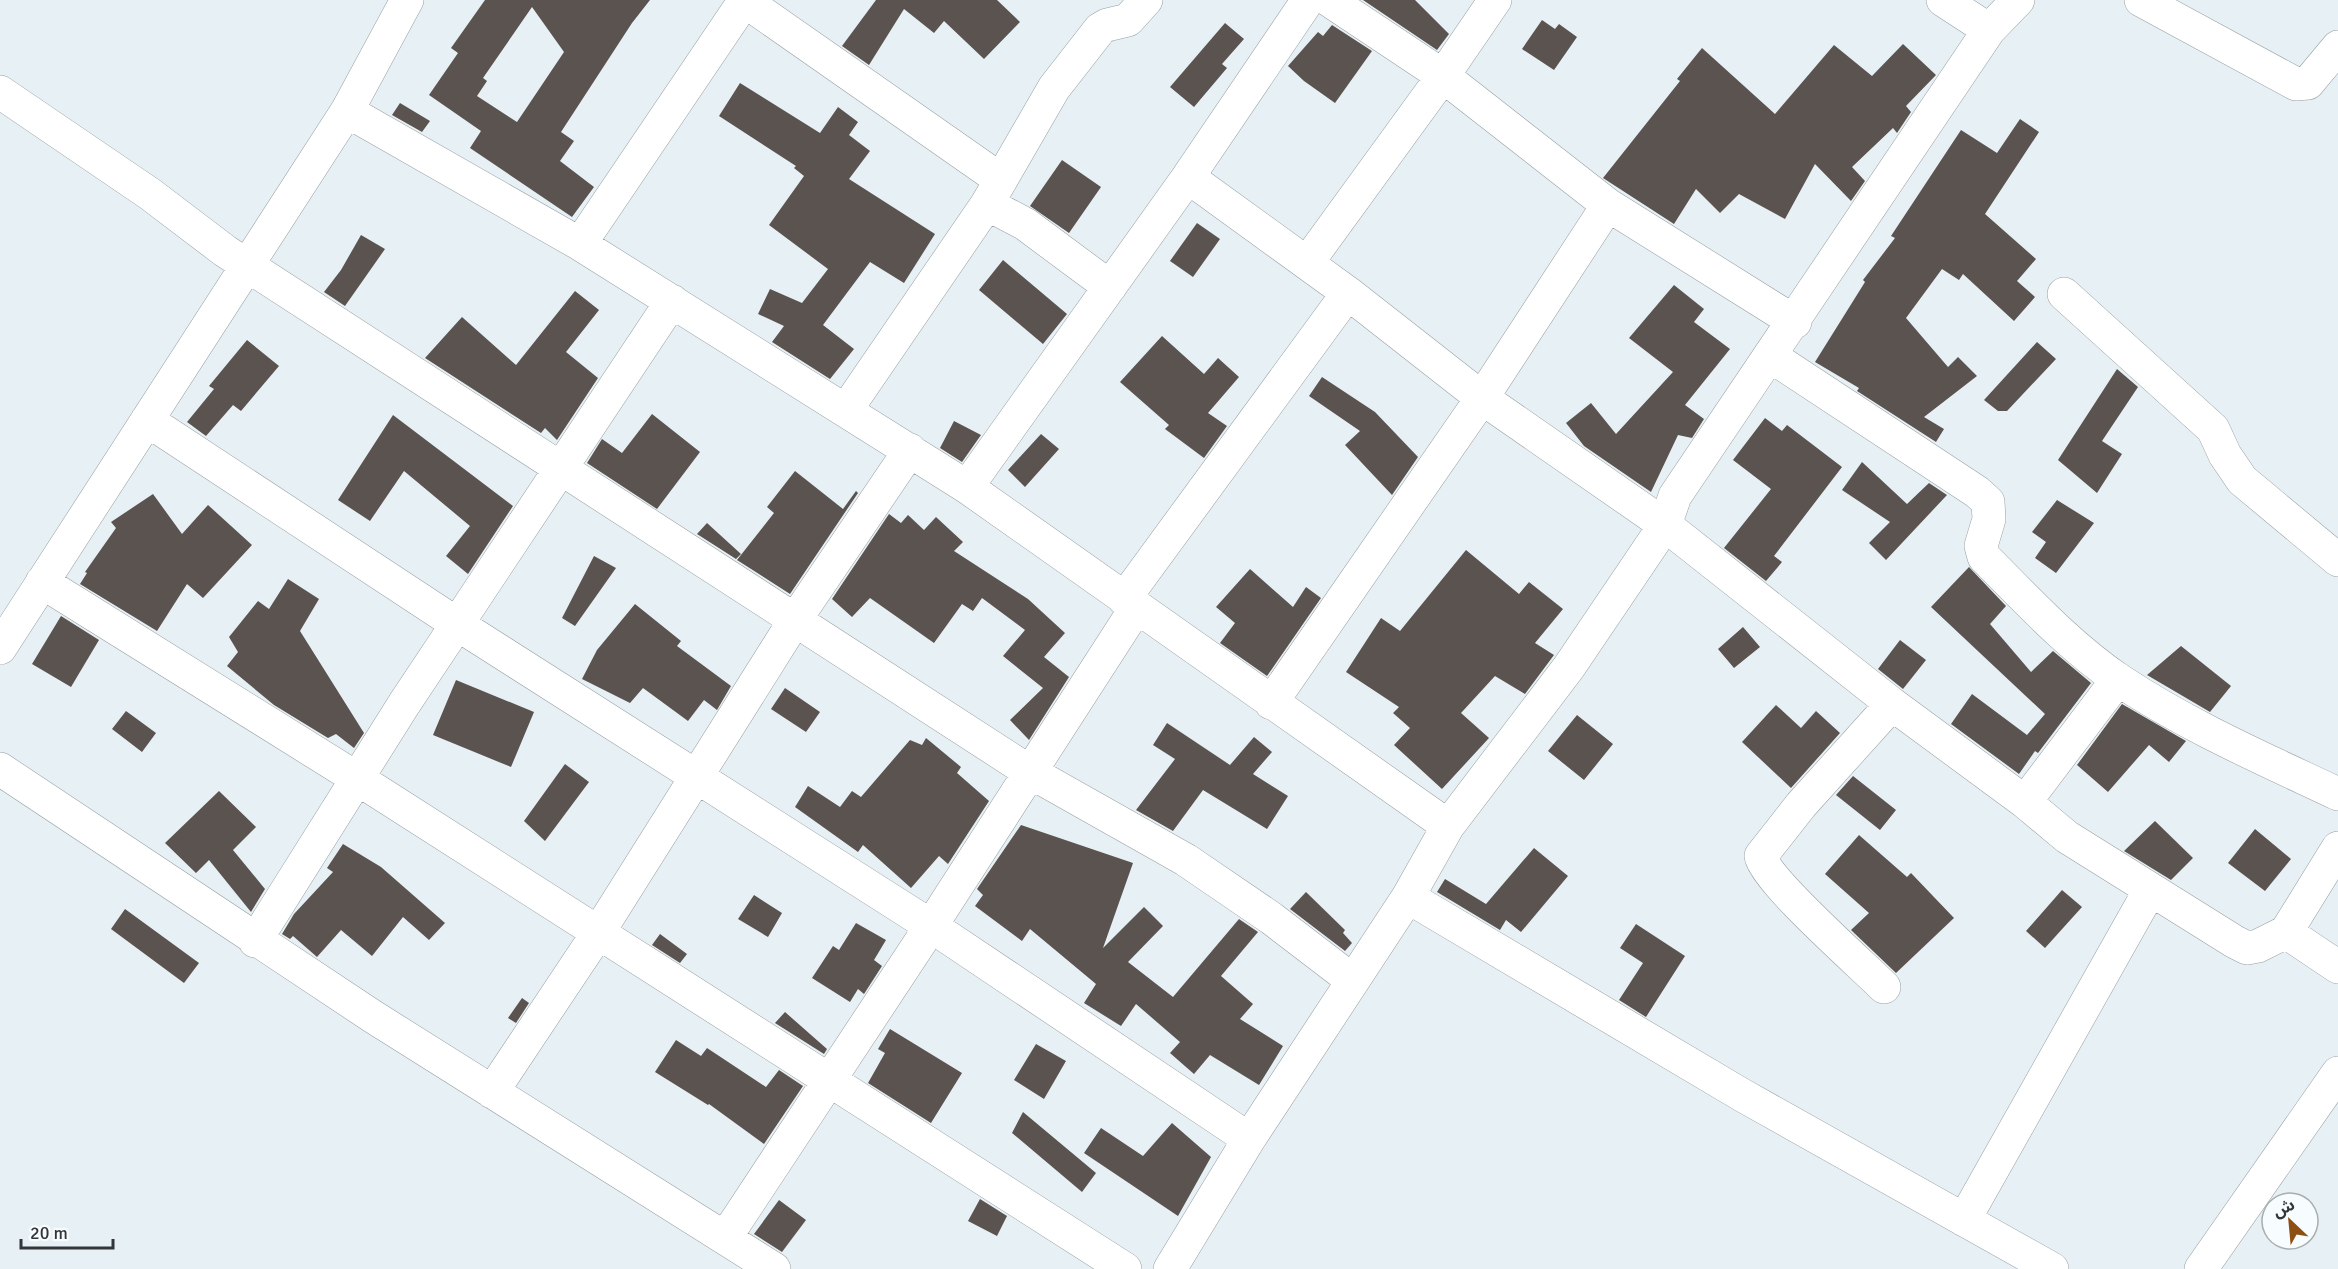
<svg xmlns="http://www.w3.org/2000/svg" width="2338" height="1269" font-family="Signika,'Noto Sans Arabic',sans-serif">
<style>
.building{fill:#5a534f;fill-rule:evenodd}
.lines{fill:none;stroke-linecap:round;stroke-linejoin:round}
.minor-casing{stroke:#979fa3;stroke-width:34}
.minor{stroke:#fff;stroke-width:33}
</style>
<rect width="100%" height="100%" fill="#e7f0f4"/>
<path class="building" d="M 485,0 L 650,0 L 632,23 L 561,132 L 574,141 L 560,161 L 594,187 L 572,217 L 470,148 L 481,131 L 429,95 L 458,53 L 451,48 ZM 532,7 L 564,52 L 517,122 L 477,96 L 487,81 L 483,78 Z
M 876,0 L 997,0 L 1020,22 L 984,59 L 944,21 L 934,33 L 904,9 L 869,65 L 842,46 Z
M 1363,0 L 1415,0 L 1449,34 L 1437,50 Z
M 1542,20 L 1555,29 L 1559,24 L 1577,37 L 1554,70 L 1522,49 Z
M 1225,23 L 1244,39 L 1222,64 L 1227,68 L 1194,107 L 1170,87 Z
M 1332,25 L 1372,51 L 1335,103 L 1304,81 L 1288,66 L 1318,32 L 1323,36 Z
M 1903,44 L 1936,75 L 1906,106 L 1911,112 L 1897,133 L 1893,128 L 1852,167 L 1865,181 L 1851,201 L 1815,164 L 1785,219 L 1739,194 L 1720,213 L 1696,189 L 1674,224 L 1603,178 L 1680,81 L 1677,79 L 1702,48 L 1775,114 L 1834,45 L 1872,76 Z
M 740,83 L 820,133 L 838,107 L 858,122 L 849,135 L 870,151 L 849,179 L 935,234 L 904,283 L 870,262 L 823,325 L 854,349 L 830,379 L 772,342 L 784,326 L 758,314 L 770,289 L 802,303 L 828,269 L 769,225 L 804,176 L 794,168 L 796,166 L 719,116 Z
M 400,103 L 430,121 L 422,132 L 392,115 Z
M 2020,119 L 2039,132 L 1985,214 L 2036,259 L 2017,281 L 2035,297 L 2014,321 L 1963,274 L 1959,280 L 1942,269 L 1906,318 L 1948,367 L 1958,357 L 1977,376 L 1924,417 L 1944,429 L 1936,442 L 1857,391 L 1859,388 L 1815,362 L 1865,282 L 1863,280 L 1895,238 L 1891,236 L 1961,130 L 1997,153 Z
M 1062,160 L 1101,187 L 1069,233 L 1030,206 Z
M 1197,223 L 1220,239 L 1193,277 L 1170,261 Z
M 361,235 L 385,249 L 345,306 L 324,292 L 341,270 Z
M 1003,260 L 1067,314 L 1043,344 L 979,290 Z
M 1674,285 L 1704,309 L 1694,322 L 1730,349 L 1685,405 L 1704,419 L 1692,438 L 1678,435 L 1651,492 L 1584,446 L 1566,423 L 1591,403 L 1616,434 L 1673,372 L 1629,338 Z
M 575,291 L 599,310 L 566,352 L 598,378 L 557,440 L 545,428 L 541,433 L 425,358 L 462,317 L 516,365 Z
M 1162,336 L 1204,374 L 1218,358 L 1239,377 L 1208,413 L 1227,426 L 1204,458 L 1165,429 L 1169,425 L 1120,382 Z
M 247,340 L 279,366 L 241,411 L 233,405 L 206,436 L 187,422 L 214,389 L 209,386 Z
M 2037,342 L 2056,359 L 2007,411 L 1998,411 L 1984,400 Z
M 2117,369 L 2138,387 L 2102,441 L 2122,454 L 2097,493 L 2058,460 Z
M 1322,377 L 1375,412 L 1418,457 L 1392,495 L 1345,445 L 1360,431 L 1309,396 Z
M 652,414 L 700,452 L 657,509 L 587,463 L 602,439 L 622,453 Z
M 393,415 L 513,506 L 468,574 L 446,556 L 470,526 L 404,471 L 370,521 L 338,500 Z
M 1765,418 L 1782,431 L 1787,425 L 1842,467 L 1774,556 L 1782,562 L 1766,581 L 1724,548 L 1771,489 L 1733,460 Z
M 954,421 L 981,435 L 962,462 L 940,448 Z
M 1041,434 L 1059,449 L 1025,487 L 1008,470 Z
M 1862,462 L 1907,504 L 1929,483 L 1947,495 L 1886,560 L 1869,543 L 1890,522 L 1842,490 Z
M 795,471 L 843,509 L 856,491 L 858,493 L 790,594 L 737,560 L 774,513 L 767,507 Z
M 153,494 L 182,534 L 208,505 L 252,545 L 203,598 L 187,584 L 157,631 L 80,584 L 87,573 L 85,572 L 116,528 L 111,522 Z
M 2057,500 L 2094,523 L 2056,573 L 2035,558 L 2046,542 L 2032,532 Z
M 889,514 L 901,523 L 908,515 L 924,530 L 936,517 L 963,542 L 954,551 L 1028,599 L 1065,633 L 1044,657 L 1069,677 L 1029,740 L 1010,720 L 1043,688 L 1003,656 L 1025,630 L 982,598 L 973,611 L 962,604 L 934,643 L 870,598 L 852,617 L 832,599 Z
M 707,523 L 741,554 L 736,559 L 697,534 Z
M 1466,550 L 1519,594 L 1529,582 L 1563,609 L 1535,643 L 1554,655 L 1525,694 L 1495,676 L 1461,713 L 1489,738 L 1442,789 L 1394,745 L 1410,728 L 1393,713 L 1399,707 L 1346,672 L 1381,618 L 1400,631 Z
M 594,556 L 616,568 L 575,626 L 562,618 Z
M 1969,567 L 2006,606 L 1990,624 L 2031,672 L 2053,651 L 2091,683 L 2038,753 L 2035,751 L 2019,774 L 1951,724 L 1972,694 L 2027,735 L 2045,714 L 1931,607 Z
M 1250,569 L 1293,607 L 1306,587 L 1321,598 L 1267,676 L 1220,643 L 1235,623 L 1216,607 Z
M 288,579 L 319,599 L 300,631 L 364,733 L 354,748 L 336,734 L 328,738 L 274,705 L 227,666 L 238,652 L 229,637 L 258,601 L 269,609 Z
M 635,604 L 681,641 L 677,646 L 731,686 L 717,710 L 704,700 L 688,721 L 643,688 L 630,703 L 582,679 L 597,650 Z
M 61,616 L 99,640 L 71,687 L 32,664 Z
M 1743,627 L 1760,647 L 1734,668 L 1718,649 Z
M 1900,640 L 1926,660 L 1903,689 L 1878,669 Z
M 2181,646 L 2231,686 L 2210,712 L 2147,675 Z
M 456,680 L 534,712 L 511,767 L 433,735 Z
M 785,688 L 820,712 L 806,732 L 771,709 Z
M 2122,704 L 2186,741 L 2169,762 L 2149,745 L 2108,792 L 2077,765 Z
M 1776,705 L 1801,728 L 1816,711 L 1840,733 L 1791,788 L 1742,742 Z
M 126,711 L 156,733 L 142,752 L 112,729 Z
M 1577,715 L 1613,744 L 1584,780 L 1548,751 Z
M 1167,723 L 1230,765 L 1254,737 L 1272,752 L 1253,774 L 1288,796 L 1267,829 L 1203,790 L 1173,831 L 1136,810 L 1175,759 L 1153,745 Z
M 926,738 L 961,767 L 957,773 L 989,801 L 948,864 L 939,856 L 911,888 L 863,845 L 858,852 L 795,807 L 808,786 L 840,807 L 852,791 L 861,797 L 910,740 L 922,745 Z
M 565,764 L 589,782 L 545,841 L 524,821 Z
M 1853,776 L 1896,810 L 1880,830 L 1836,795 Z
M 219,791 L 256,827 L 233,850 L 265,889 L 251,912 L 209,860 L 196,873 L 165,843 Z
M 2155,821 L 2193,858 L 2171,880 L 2124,851 Z
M 1021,825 L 1133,863 L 1103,948 L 1144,907 L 1163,926 L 1128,962 L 1173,997 L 1239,919 L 1258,932 L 1221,976 L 1253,1004 L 1240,1019 L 1283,1046 L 1259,1085 L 1210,1055 L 1194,1074 L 1170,1053 L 1180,1042 L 1136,1004 L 1121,1026 L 1084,1003 L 1096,984 L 1030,929 L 1022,941 L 975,906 L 983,895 L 977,889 Z
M 2255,829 L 2291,859 L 2265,891 L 2228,863 Z
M 1859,835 L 1907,877 L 1911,873 L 1954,918 L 1896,973 L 1851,930 L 1869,913 L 1825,874 Z
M 343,844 L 381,867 L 445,923 L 429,940 L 403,917 L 372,956 L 341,930 L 317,957 L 293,936 L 290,939 L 282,934 L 294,914 L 333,872 L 327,868 Z
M 1534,848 L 1568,876 L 1521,932 L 1506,920 L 1500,930 L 1437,892 L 1445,879 L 1486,904 Z
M 2062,890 L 2082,907 L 2045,948 L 2026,931 Z
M 1306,892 L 1345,930 L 1343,933 L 1352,943 L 1345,951 L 1290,909 Z
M 754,895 L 782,913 L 768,937 L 738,919 Z
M 125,909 L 199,963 L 184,983 L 111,929 Z
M 856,923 L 886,940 L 874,960 L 882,966 L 864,994 L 858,989 L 850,1002 L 812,978 L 833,946 L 839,950 Z
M 1636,924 L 1685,956 L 1646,1017 L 1619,1000 L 1643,963 L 1620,948 Z
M 660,934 L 687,954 L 680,963 L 652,945 Z
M 522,998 L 529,1003 L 516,1023 L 508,1018 Z
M 785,1012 L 827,1049 L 824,1054 L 775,1023 Z
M 890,1029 L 962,1073 L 931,1123 L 868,1083 L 885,1053 L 878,1049 Z
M 676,1040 L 701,1056 L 707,1048 L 766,1087 L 779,1070 L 803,1086 L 764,1144 L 709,1104 L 708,1105 L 655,1072 Z
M 1036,1044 L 1066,1061 L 1044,1099 L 1014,1080 Z
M 1023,1112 L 1096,1173 L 1082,1192 L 1012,1133 Z
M 1172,1123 L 1211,1157 L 1178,1216 L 1084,1153 L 1101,1128 L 1143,1156 Z
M 980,1199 L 1007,1216 L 997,1236 L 968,1221 Z
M 779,1200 L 806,1220 L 782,1252 L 754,1234 Z"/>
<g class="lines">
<defs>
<path id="minor" d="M 1329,0 L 1443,76 L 1608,205 L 1795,322
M 1943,0 L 1989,30
M 2141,0 L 2296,84 L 2308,83 L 2338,47
M 745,1 L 1001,180
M 0,92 L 150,194 L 225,251 L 1030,772 L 1186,860 L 1271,918 L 1352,980
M 347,111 L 580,244 L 967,487 L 1448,826
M 1188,177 L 1348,293 L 1482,398 L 1665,525 L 1892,704 L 2025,802 L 2067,837 L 2235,942 L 2247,948 L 2258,946 L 2286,932 L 2338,848
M 987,204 L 1025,224 L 1110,287
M 580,244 L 745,0
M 1307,263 L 1443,76 L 1495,0
M 2064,294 L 2213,429 L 2225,455 L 2242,480 L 2338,560
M 1772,357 L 1977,492 L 1988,502 L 1989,519 L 1981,546 L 1984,557 C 2027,600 2069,646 2119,680 C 2188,726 2264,759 2338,794
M 846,410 L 987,204 L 1054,88 L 1100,29 L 1107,25 L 1128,20 L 1146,0
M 147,420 L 457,624 L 931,926 L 1249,1139
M 967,487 L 1188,177 L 1308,0
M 42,582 L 358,779 L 1125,1269
M 1124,599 L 1348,293
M 0,648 L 347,111 L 407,0
M 1271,703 L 1482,398 L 1608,205
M 0,769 L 372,1016 L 774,1269
M 2025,802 L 2118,679
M 1408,897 L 1742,1095 L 2052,1269
M 2286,932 L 2338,967
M 255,941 L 404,704 L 672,301
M 1884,987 C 1862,965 1765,880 1761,856 L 1801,805 L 1892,704
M 492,1092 L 598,933 L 795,620 L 910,450
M 1964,1220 L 2150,890
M 725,1238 L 931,926 L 1136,608
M 1170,1269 L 1249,1139 L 1408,897 L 1448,826 L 1569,667 L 1665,525 L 1675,496 L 1989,30 L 2018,0
M 2201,1269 L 2338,1073"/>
</defs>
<use href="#minor" class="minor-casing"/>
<use href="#minor" class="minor"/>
</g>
<g transform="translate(2290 1221) rotate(334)"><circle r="28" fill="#f7fcff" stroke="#a9adaf" stroke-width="1.5"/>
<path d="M0-4.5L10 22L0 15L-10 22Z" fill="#8d4f14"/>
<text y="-9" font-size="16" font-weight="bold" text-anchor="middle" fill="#333638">ش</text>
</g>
<path d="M21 1239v9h92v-9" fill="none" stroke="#333638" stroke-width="3"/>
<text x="30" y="1239" font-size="18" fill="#333638" stroke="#f7fcff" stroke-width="4.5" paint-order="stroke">20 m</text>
</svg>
